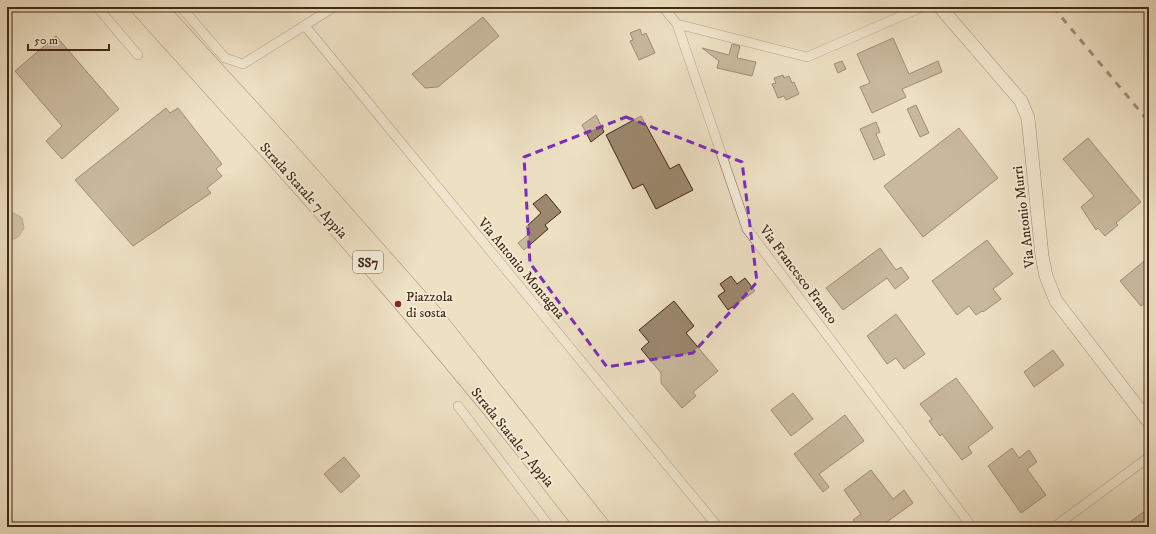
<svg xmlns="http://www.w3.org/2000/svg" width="1156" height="534" font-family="'IM FELL DW Pica',serif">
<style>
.water{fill:#b4a188;stroke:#87715a}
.building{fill:#9c886f;stroke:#442815}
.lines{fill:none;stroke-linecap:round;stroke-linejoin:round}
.street-casing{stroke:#6e5640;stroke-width:10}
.secondary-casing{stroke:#442815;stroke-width:14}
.highway-casing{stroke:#442815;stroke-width:18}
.street{stroke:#f3ebd8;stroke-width:9}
.secondary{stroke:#f3ebd8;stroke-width:13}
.highway{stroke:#ede0c3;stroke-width:17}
.rail{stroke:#442815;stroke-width:3;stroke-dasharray:7 7;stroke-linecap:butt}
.marked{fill:none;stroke:#7b2cbf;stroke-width:3;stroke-dasharray:8 5;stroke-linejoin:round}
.poi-dot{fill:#8f2418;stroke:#f3ebd8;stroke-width:1.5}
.labels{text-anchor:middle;stroke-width:3.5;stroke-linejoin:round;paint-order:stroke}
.shield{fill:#f3ebd8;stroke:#786250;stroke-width:1}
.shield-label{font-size:13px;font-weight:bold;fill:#442815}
.street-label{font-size:14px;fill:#442815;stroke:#f3ebd8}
.poi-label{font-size:14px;fill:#442815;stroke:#f3ebd8;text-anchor:start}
</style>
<rect width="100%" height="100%" fill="#ede0c3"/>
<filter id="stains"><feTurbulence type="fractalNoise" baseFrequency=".005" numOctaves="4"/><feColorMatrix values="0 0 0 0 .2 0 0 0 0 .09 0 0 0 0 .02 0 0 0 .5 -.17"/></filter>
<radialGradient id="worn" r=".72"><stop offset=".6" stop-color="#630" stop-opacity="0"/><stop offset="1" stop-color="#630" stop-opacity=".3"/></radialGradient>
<path class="water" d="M 14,213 L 22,218 L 24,228 L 19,236 L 14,239 L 7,239 L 7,214 Z"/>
<path class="building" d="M 483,17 L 499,36 L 438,87 L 425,88 L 412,74 Z
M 640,29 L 642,35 L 646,33 L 655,53 L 639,60 L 630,41 L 633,40 L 630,33 Z
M 56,36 L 119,109 L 62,159 L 46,141 L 62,126 L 15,71 Z
M 893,38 L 909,74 L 938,61 L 942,72 L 902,89 L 906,97 L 872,113 L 860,87 L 870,83 L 857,54 Z
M 732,44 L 740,46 L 737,58 L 756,62 L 752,76 L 717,68 L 719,61 L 702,48 L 729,55 Z
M 842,61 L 846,69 L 838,73 L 834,64 Z
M 783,75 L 784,78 L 789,76 L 792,83 L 794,82 L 799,94 L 786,100 L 784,96 L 778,98 L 772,84 L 776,83 L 774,78 Z
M 916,105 L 929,133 L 920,137 L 907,109 Z
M 166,108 L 170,113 L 178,108 L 222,164 L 216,169 L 222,176 L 207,188 L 211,193 L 133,246 L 75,180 Z
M 596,115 L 604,132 L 591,142 L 582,125 Z
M 641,116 L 670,169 L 679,164 L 693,190 L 656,209 L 643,184 L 633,189 L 606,135 Z
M 876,122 L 880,132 L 876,134 L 885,155 L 874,160 L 860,129 Z
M 959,128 L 998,178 L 923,237 L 884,186 Z
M 1088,138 L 1141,202 L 1116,223 L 1118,225 L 1105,236 L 1098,228 L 1096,230 L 1081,207 L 1094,196 L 1063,159 Z
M 546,194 L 561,212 L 545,225 L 548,229 L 524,250 L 518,243 L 530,233 L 526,227 L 541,213 L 533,204 Z
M 987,240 L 1013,274 L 993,289 L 1001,299 L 983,312 L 982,311 L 976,315 L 969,306 L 957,315 L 932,281 Z
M 880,248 L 896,270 L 901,267 L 909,278 L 895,289 L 887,278 L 843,310 L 826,288 Z
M 1149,257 L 1149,300 L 1141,306 L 1120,281 Z
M 731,276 L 737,284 L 745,278 L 755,291 L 728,310 L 718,296 L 725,291 L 720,284 Z
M 674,301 L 694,326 L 686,333 L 718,371 L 693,392 L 696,396 L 682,408 L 661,383 L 661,373 L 641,349 L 649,342 L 639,330 Z
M 896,314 L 925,354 L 904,369 L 896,358 L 887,364 L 867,336 Z
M 1053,350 L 1064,365 L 1034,387 L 1024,372 Z
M 956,378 L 993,428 L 968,447 L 972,453 L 962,460 L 942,434 L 940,436 L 929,421 L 932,419 L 920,404 Z
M 793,393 L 813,419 L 791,436 L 771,410 Z
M 845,415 L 864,441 L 819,474 L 829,487 L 823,492 L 794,454 Z
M 1012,448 L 1019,458 L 1029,450 L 1037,462 L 1027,469 L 1046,495 L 1021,513 L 988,466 Z
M 344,457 L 360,476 L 341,493 L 324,474 Z
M 871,470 L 893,499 L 904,490 L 913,503 L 880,527 L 859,527 L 853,520 L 861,514 L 844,490 Z
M 1149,508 L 1149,527 L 1123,527 Z"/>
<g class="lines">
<defs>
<path id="street" d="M 97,7 L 138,55
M 181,7 L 225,58 L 243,64 L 334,7
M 663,7 L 677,24 L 747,229 L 972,527
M 677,24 L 807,57 L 922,7
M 305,26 L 718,527
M 458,406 L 550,527
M 1054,527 L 1149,457"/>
<path id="secondary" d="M 940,7 L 1021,101 L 1028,118 L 1042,256 L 1046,276 L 1056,301 L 1149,422"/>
<path id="highway" d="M 139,7 C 292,177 446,345 584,527
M 158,7 L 283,144 L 436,317 L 602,527"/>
</defs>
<use href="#street" class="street-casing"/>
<use href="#secondary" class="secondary-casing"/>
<use href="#highway" class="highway-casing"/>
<use href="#street" class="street"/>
<use href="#secondary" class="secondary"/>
<use href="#highway" class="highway"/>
<path class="rail" d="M 1053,7 L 1149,122"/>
</g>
<path d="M0 0H1156V534H0ZM 626,117 L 742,162 L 757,282 L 693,353 L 607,367 L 530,263 L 524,157 Z" fill="#ede0c3" fill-opacity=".55" fill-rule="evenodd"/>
<path class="marked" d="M 626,117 L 742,162 L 757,282 L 693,353 L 607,367 L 530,263 L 524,157 Z"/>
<circle class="poi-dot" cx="398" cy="304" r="4"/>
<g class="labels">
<rect class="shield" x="353" y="251" width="30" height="22" rx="3"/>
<g class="shield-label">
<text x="368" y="267">SS7</text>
</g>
<g class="street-label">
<text transform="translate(304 190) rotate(48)" y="5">Strada Statale 7 Appia</text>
<text transform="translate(1023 217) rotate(-97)" y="5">Via Antonio Murri</text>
<text transform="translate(522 268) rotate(50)" y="5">Via Antonio Montagna</text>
<text transform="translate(799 274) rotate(53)" y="5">Via Francesco Franco</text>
<text transform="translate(513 437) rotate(51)" y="5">Strada Statale 7 Appia</text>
</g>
<g class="poi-label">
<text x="406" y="301">Piazzola<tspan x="406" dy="16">di sosta</tspan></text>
</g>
</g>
<rect width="1156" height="534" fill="none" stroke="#ede0c3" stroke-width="24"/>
<rect x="8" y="8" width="1140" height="518" fill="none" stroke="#442815" stroke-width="2"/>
<rect x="12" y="12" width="1132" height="510" fill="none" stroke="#442815"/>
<path d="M28 44v6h81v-6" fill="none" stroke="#442815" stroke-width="2"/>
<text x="34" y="44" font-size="12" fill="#442815" stroke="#f3ebd8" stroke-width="3" paint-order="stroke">50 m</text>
<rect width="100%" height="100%" filter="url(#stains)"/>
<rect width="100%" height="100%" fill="url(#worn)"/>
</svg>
